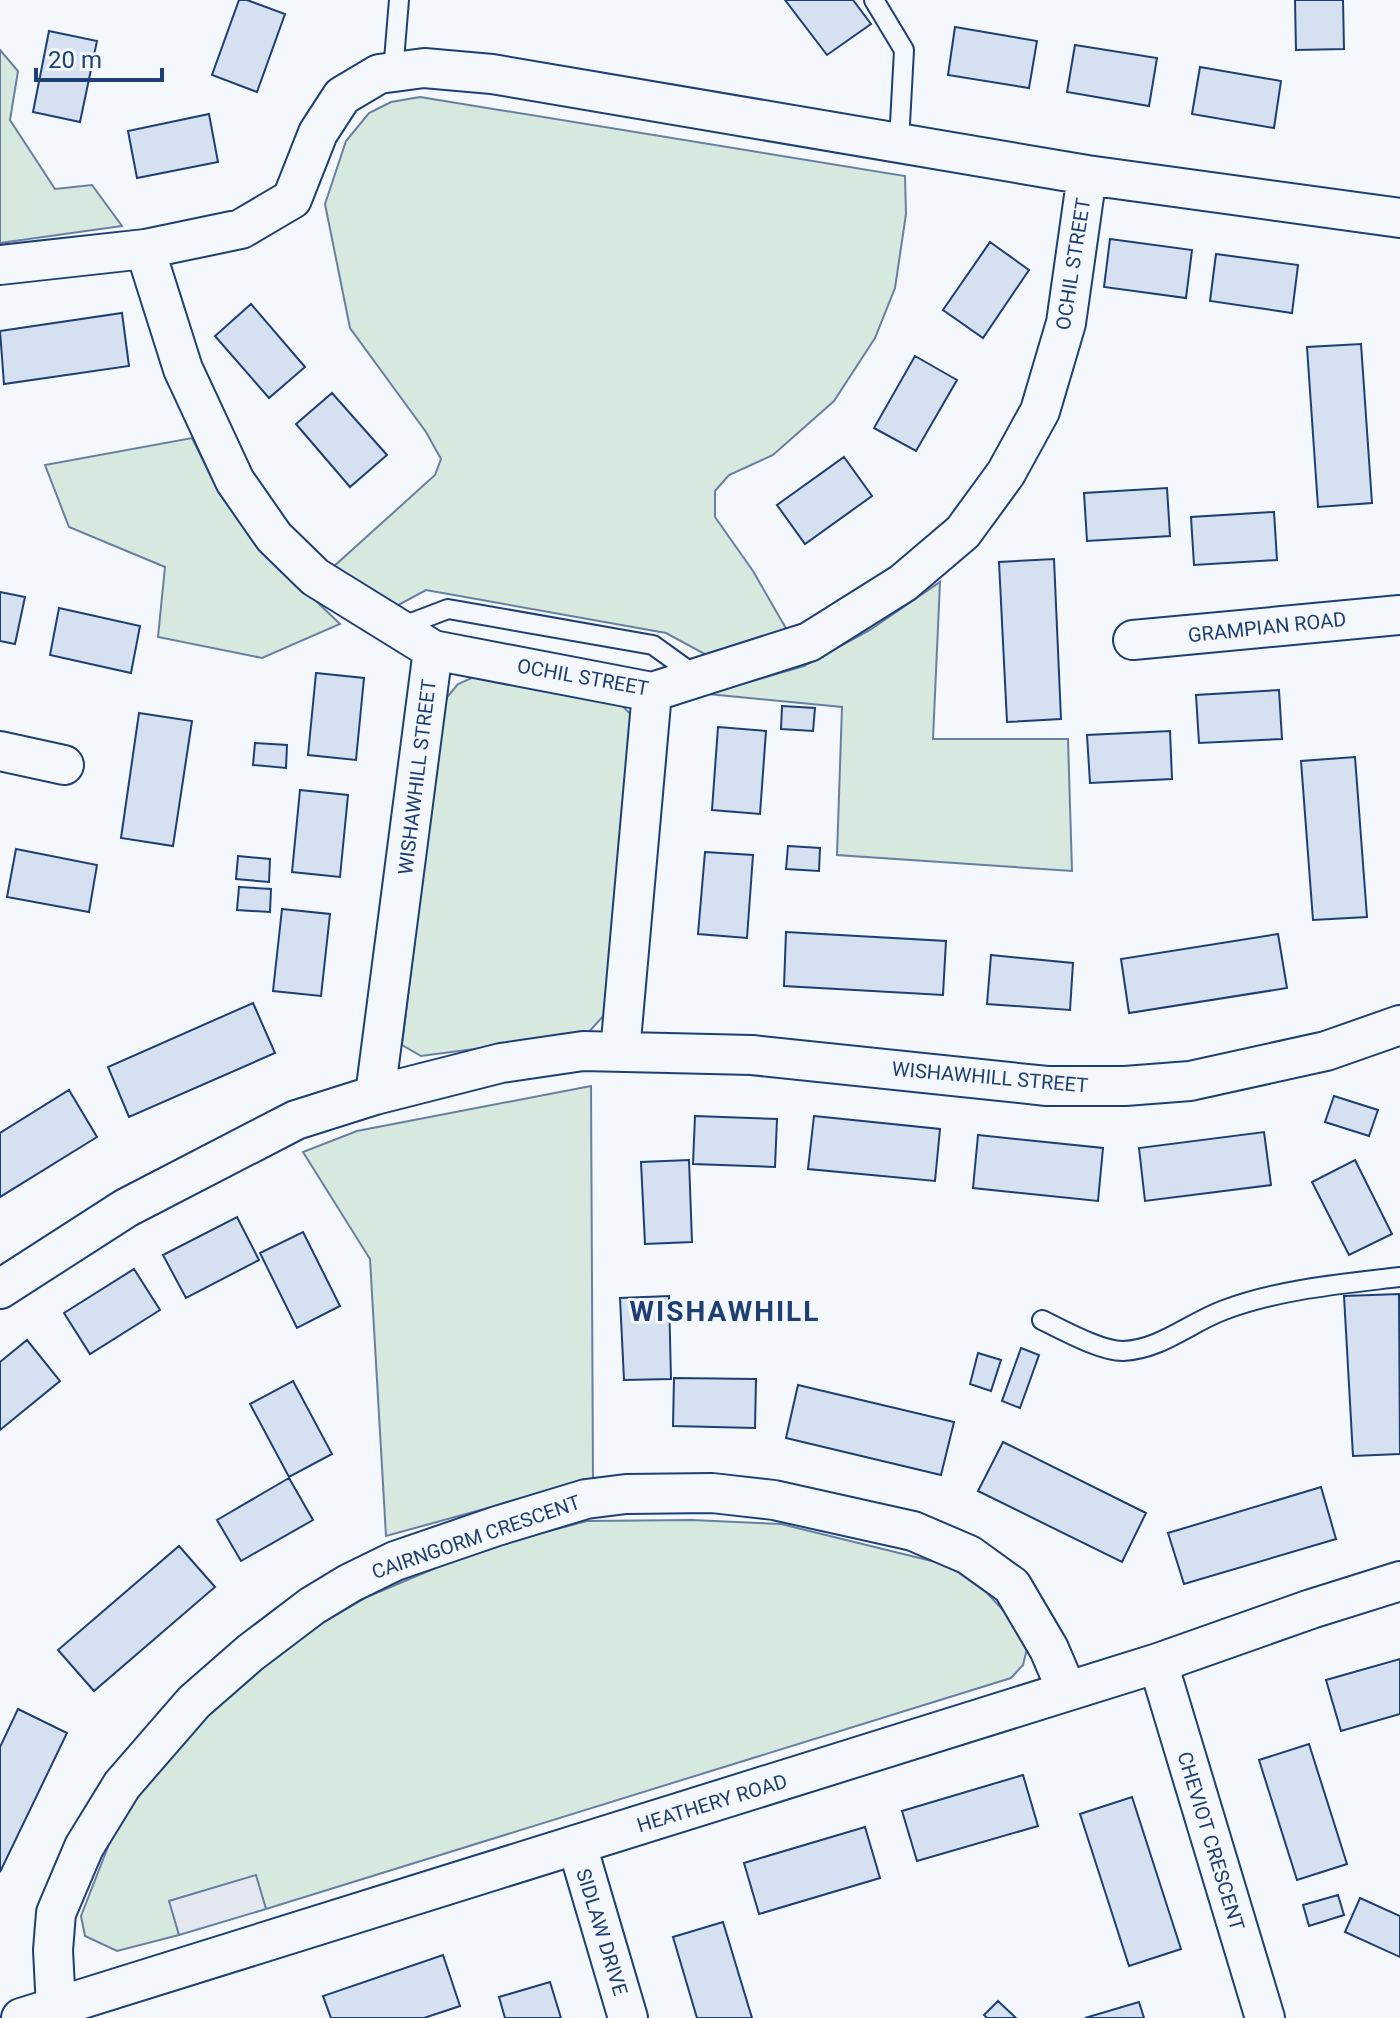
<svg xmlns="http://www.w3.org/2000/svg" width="1400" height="2018" font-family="Roboto,sans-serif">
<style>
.green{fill:#d7e8df;stroke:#687fa3;stroke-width:2}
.parking{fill:#e3e8f0;stroke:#687fa3;stroke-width:2}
.building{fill:#d5e0f0;stroke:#1d3f73;stroke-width:2}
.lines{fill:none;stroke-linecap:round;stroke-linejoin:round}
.service-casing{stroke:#1d3f73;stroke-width:22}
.minor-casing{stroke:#1d3f73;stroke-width:42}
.service{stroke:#f4f7fb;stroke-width:18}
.minor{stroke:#f4f7fb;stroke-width:38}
.labels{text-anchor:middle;stroke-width:6;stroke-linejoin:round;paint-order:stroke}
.street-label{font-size:20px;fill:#1d3f73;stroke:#f4f7fb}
.district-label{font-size:28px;font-weight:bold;letter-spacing:2px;fill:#1d3f73;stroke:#f4f7fb}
</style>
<rect width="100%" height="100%" fill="#f4f7fb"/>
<path class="green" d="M 0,50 L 18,71 L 10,120 L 55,189 L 92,185 L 122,226 L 0,243 Z
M 420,97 L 905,176 L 906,214 L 895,288 L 875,338 L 834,401 L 773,455 L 729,475 L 715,491 L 715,517 L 753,571 L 791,637 L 712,658 L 666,633 L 426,590 L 391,609 L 332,568 L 435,475 L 441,459 L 426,432 L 350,328 L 325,204 L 346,141 L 369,113 L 391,102 Z
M 192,438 L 219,493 L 265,552 L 340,624 L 262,658 L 158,637 L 165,567 L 69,527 L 45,465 Z
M 940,582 L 933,739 L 1068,739 L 1072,871 L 837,855 L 842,707 L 708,694 L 804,666 L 870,630 Z
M 476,676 L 613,696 L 638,722 L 606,1013 L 587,1034 L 421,1056 L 402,1045 L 444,701 L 458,684 Z
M 591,1086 L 593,1479 L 386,1536 L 370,1259 L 303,1152 L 357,1131 Z
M 692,1520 L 781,1524 L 948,1565 L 987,1593 L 1017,1625 L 1028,1645 L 1023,1665 L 1011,1678 L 266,1909 L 255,1876 L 170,1901 L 179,1935 L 117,1951 L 85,1936 L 81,1916 L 113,1834 L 169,1747 L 278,1649 L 367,1597 L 478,1550 L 587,1521 Z"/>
<path class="parking" d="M 256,1875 L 266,1909 L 179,1935 L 169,1901 Z"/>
<path class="building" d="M 239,0 L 247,0 L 285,14 L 257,92 L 212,75 Z
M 785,0 L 853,0 L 871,24 L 827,55 Z
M 1295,0 L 1343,0 L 1344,49 L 1296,50 Z
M 955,27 L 1037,41 L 1029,88 L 948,75 Z
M 49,31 L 97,41 L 80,122 L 33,112 Z
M 1075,45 L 1157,58 L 1149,106 L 1067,92 Z
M 1200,67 L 1281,81 L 1274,128 L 1192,114 Z
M 209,114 L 218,162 L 137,178 L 128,131 Z
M 1110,239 L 1192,250 L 1186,298 L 1104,287 Z
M 990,242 L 1029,270 L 983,338 L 943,310 Z
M 1216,254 L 1298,265 L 1292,313 L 1210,301 Z
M 251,304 L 305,367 L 269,398 L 215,336 Z
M 122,313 L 129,366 L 4,384 L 0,331 Z
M 1361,344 L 1372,503 L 1318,507 L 1307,347 Z
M 915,356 L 957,380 L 916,451 L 874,428 Z
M 332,393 L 387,455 L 350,487 L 296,424 Z
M 844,457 L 872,496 L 805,544 L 777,505 Z
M 1167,488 L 1170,536 L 1087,541 L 1084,493 Z
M 1274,512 L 1277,560 L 1194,565 L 1191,517 Z
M 1054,559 L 1061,719 L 1007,722 L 999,562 Z
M 0,592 L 25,597 L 15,644 L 0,641 Z
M 59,608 L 140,626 L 131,673 L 50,655 Z
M 316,673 L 364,678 L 356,760 L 308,755 Z
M 1279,690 L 1282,739 L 1199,743 L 1196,695 Z
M 782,706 L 815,708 L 813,731 L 781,729 Z
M 139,713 L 192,721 L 173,846 L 121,838 Z
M 718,727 L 766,731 L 760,814 L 712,810 Z
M 1170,731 L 1172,779 L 1090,783 L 1087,735 Z
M 255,743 L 287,745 L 286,768 L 253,765 Z
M 1355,757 L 1367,917 L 1313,920 L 1301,761 Z
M 300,790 L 348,795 L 340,877 L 292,872 Z
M 788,846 L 820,848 L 819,871 L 786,869 Z
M 16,849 L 97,865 L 89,912 L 7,897 Z
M 705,852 L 753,855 L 747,938 L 698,934 Z
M 238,856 L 270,859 L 269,882 L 236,879 Z
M 239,887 L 271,889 L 270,912 L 237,910 Z
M 282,909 L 330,914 L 321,996 L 273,991 Z
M 786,932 L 946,941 L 943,995 L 784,986 Z
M 1278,934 L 1287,988 L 1129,1013 L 1121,959 Z
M 991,955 L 1073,963 L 1070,1010 L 987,1004 Z
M 253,1003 L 275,1053 L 129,1117 L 108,1067 Z
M 69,1090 L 97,1137 L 0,1197 L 0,1133 Z
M 1334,1096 L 1378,1110 L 1369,1136 L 1325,1122 Z
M 695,1116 L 777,1119 L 775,1167 L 693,1164 Z
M 814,1116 L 940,1129 L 935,1181 L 808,1169 Z
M 1264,1132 L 1271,1185 L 1145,1201 L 1139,1148 Z
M 978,1135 L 1103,1148 L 1098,1201 L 973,1188 Z
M 689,1160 L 692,1242 L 645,1244 L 641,1162 Z
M 1355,1160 L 1392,1234 L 1349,1255 L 1312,1182 Z
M 237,1217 L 259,1260 L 186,1298 L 163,1255 Z
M 303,1232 L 340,1306 L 297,1328 L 260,1253 Z
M 134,1269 L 160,1310 L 90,1354 L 64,1313 Z
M 1399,1294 L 1400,1454 L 1353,1456 L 1344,1296 Z
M 669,1296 L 671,1379 L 624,1380 L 620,1298 Z
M 27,1340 L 60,1381 L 0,1430 L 0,1362 Z
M 1021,1348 L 1039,1355 L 1020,1408 L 1002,1401 Z
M 978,1353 L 1001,1360 L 991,1391 L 970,1384 Z
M 674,1378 L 756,1379 L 755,1428 L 673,1426 Z
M 293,1381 L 332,1454 L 289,1477 L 250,1404 Z
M 798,1385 L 954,1422 L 941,1475 L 786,1438 Z
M 1003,1442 L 1146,1513 L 1122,1562 L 978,1491 Z
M 289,1478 L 313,1520 L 241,1561 L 217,1520 Z
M 1321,1487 L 1336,1539 L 1184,1584 L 1168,1533 Z
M 179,1546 L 215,1587 L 94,1691 L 58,1650 Z
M 1400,1659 L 1400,1714 L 1341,1731 L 1326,1680 Z
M 18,1709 L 67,1733 L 0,1872 L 0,1747 Z
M 1309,1744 L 1347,1864 L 1297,1880 L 1259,1760 Z
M 1023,1775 L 1038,1826 L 917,1861 L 902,1811 Z
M 1132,1797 L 1181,1949 L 1129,1966 L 1080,1814 Z
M 865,1827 L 880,1878 L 759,1914 L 744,1863 Z
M 1338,1895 L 1344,1915 L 1309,1926 L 1303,1905 Z
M 1360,1898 L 1400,1916 L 1400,1957 L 1345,1932 Z
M 723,1922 L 752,2018 L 697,2018 L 673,1937 Z
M 443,1955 L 460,2006 L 424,2018 L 331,2018 L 323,1996 Z
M 550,1982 L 561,2018 L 505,2018 L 499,1997 Z
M 998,2001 L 1016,2018 L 987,2018 L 984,2015 Z
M 1139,2002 L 1144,2018 L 1085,2018 Z"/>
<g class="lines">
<defs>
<path id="service" d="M 874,0 L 904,50 L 899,142
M 393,72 L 399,0
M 398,628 L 448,609 L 653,645 L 696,676
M 1042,1320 C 1063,1330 1100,1351 1123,1351 C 1162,1349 1189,1323 1224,1310 C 1280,1289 1341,1284 1400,1277"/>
<path id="minor" d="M 145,249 L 183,369 L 235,481 L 274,537 L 315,577 L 433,650 L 652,692 L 809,642 L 903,583 L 963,532 L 1006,473 L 1040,411 L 1066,323 L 1087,175
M 0,265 L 145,249 L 241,229 L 292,199 L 318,133 L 342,96 L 379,74 L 424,68 L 492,74 L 1087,175 L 1400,218
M 1133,640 L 1400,615
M 0,751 L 64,765
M 620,1052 L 652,692
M 375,1095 L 433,650
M 0,1289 L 126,1208 L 296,1120 L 375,1095 L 501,1063 L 583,1051 L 752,1055 L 1047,1086 L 1125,1086 L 1190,1081 L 1326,1051 L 1400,1025
M 1158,1663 L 1265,2018
M 577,1845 L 628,2018
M 56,2008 L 53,1950 L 56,1913 L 84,1847 L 122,1785 L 194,1702 L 250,1653 L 312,1606 L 350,1583 L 395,1561 L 497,1526 L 586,1499 L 626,1494 L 712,1493 L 774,1500 L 913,1531 L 969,1555 L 1012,1586 L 1049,1649 L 1067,1691
M 21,2018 L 1158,1663 L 1311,1609 L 1400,1581"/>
</defs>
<use href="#service" class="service-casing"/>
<use href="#minor" class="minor-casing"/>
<use href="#service" class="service"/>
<use href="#minor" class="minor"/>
</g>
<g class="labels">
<g class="street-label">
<text transform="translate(1073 264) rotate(-81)" y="7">OCHIL STREET</text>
<text transform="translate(1267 627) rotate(-6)" y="7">GRAMPIAN ROAD</text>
<text transform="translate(583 677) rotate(10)" y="7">OCHIL STREET</text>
<text transform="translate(417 777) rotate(-83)" y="7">WISHAWHILL STREET</text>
<text transform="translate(990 1077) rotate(5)" y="7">WISHAWHILL STREET</text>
<text transform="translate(476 1537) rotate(-19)" y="7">CAIRNGORM CRESCENT</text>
<text transform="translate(712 1803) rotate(-17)" y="7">HEATHERY ROAD</text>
<text transform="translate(1211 1841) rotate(73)" y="7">CHEVIOT CRESCENT</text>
<text transform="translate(602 1932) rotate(73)" y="7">SIDLAW DRIVE</text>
</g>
<g class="district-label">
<text x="725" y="1321">WISHAWHILL</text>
</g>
</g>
<path d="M36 68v12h126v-12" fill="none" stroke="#1d3f73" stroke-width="4"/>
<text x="48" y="68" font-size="24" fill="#1d3f73" stroke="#f4f7fb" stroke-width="6" paint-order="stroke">20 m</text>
</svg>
